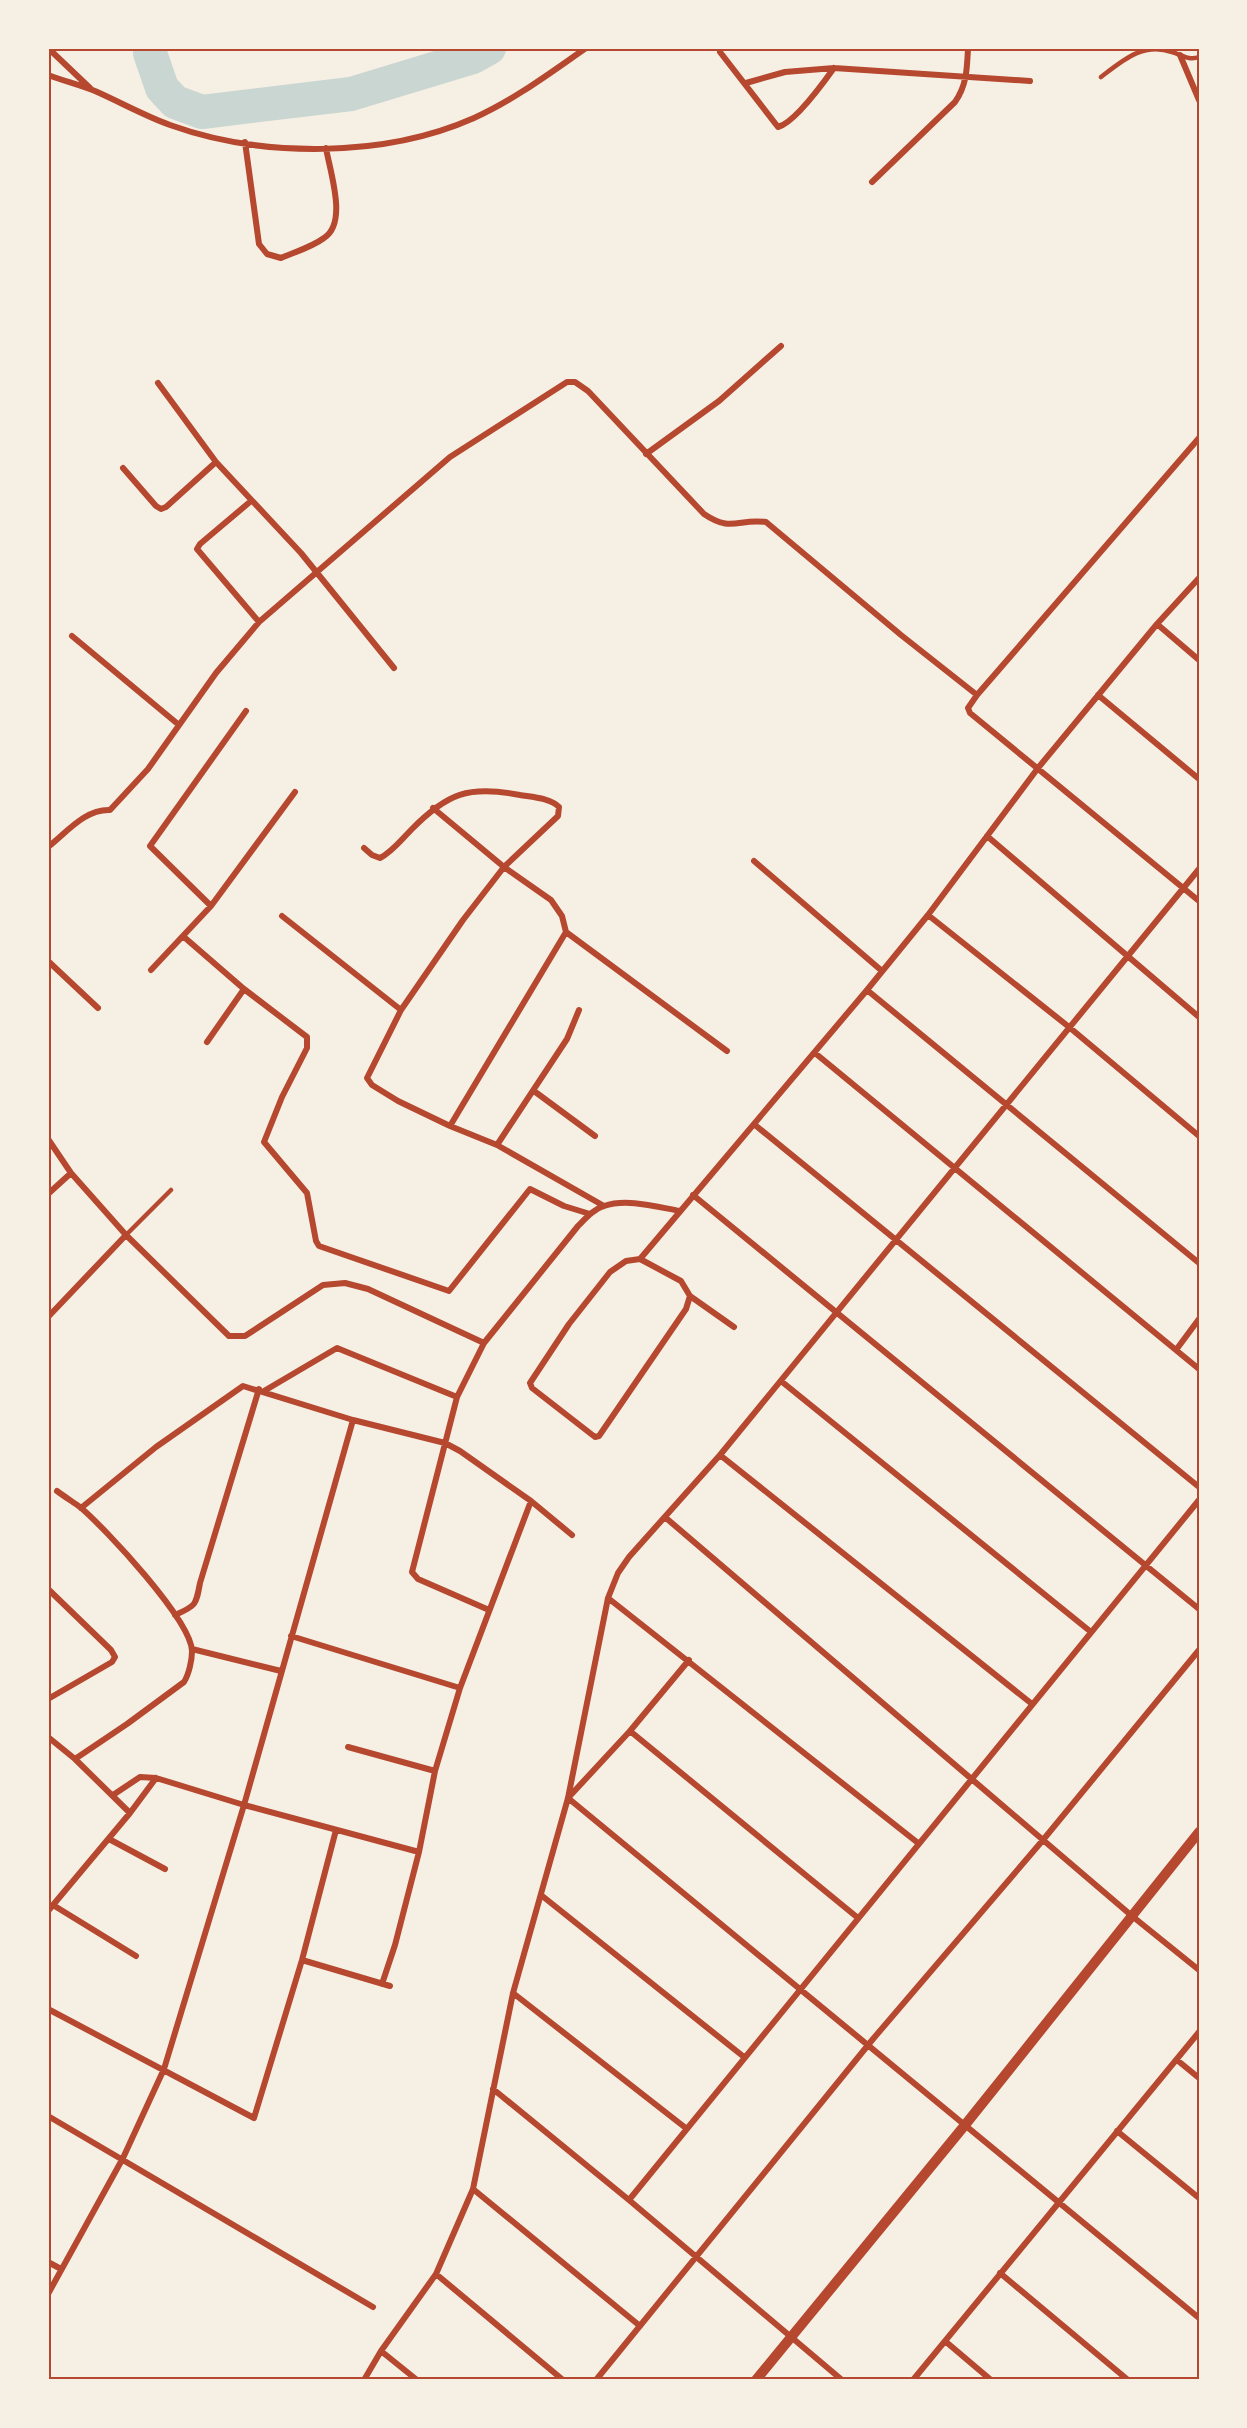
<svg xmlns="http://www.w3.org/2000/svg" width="1247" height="2428" font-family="'Varela Round',sans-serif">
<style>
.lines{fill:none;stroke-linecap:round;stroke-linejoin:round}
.river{stroke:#c9d6d2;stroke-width:34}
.service{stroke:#b5482f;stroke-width:4.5}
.minor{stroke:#b5482f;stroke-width:6}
.tertiary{stroke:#b5482f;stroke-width:10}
.neatline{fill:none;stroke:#b5482f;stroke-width:2}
</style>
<rect width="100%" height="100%" fill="#f6efe4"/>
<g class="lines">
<path class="river" d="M 150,48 L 150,53 L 162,88 L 175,102 L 202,112 L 351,94 L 473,57 L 489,48"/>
<path class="service" d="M 1101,77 C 1123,60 1143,42 1172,52 C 1182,55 1189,61 1199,57
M 126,1235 L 171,1190"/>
<path class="minor" d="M 48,48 L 90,88
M 720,52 L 778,127 C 794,123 824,82 834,68
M 1180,55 L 1199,100
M 48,75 C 64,81 80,85 95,91 C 120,102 145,116 170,125 C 262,158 384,158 474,118 C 514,100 550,73 586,48
M 746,83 L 785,72 L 834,68 L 1030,81
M 245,142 L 259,244 L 267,254 L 281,258 C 295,252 312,247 324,238 C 348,223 330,172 326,148
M 872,182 L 955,102 C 967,85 967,68 968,48
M 158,383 L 216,462 L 301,553 L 394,668
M 1199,438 L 977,695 L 968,708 L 970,713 L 1199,901
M 646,454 L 719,401 L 781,346
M 123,468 L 156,506 L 161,509 L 166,507 L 216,462
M 251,501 L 200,544 L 197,549 L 259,622
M 1157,624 L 1199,660
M 72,636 L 179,725
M 1098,695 L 1199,779
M 433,808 L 504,867 L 551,900 L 562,916 L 566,932 L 450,1126
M 987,836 L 1199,1017
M 48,847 C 67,832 85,809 110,810 L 148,769 L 216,673 L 259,622 L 450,457 L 567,382 L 575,382 L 588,391 L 704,514 C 732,533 738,518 766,522 L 901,635 L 977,695
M 364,848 L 372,855 L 380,858 C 392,852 401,840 411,830 C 447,793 469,785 520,795 C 532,797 551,798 559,807 L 558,816 L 504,867 L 463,920 L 401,1010 L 367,1078 L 372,1085 L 398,1101 L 450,1126 L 497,1145 L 604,1206
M 754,861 L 882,971
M 211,906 L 150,846 L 246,711
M 928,915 L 1069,1027 L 1199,1136
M 282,916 L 401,1010
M 566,932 L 727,1051
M 184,937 L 244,989 L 307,1037 L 307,1048 L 282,1097 L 264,1142 L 307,1193 L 316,1241 L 319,1246 L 449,1291 L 530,1189 L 564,1206 L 590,1214
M 48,961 L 98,1008
M 151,970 L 211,906 L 295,792
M 867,990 L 1199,1263
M 207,1042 L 244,989
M 815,1053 L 1199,1369
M 534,1091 L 595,1136
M 755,1125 L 1199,1487
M 48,1139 L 71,1173 L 126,1235 L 229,1336 L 245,1336 L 323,1285 L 345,1283 L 368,1289 L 484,1343
M 497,1145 L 567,1039 L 579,1010
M 48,1194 L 71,1173
M 693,1195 L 1199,1609
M 640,1259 L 867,990 L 928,915 L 1038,768 L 1157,624 L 1199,578
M 640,1259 L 681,1281 L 690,1296 L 686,1309 L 599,1436 L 595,1437 L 532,1388 L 530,1383 L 569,1324 L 610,1272 L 626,1261 Z
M 690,1296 L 734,1327
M 48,1317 L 126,1235
M 1176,1350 L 1199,1319
M 781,1381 L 1091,1632
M 264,1391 L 337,1348 L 457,1397
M 720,1455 L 1032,1704
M 57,1491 C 65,1497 73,1502 80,1507 C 105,1528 191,1620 192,1651 C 192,1660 189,1674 184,1682 L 127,1724 L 75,1759
M 81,1508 L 156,1447 L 243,1386 L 353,1420 L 445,1443 L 460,1451 L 531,1501 L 572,1535
M 666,1518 L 1132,1916 L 1199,1970
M 48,1589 L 111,1650 L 115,1657 L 112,1662 L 48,1699
M 608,1598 L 918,1843
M 489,1610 L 418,1579 L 412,1572 L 457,1397 L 484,1343 L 578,1226 C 586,1218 594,1209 604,1206 C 627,1198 657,1207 680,1211
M 175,1615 C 196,1606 196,1605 200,1583 L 259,1389
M 291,1636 L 460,1688
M 192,1649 L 281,1671
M 689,1660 L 630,1731 L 568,1798 L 1199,2318
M 630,1731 L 858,1918
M 48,1737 L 75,1759 L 130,1813
M 348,1747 L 435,1771
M 113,1795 L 140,1777 L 156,1778 L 244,1805 L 419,1852
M 109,1839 L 165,1869
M 541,1895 L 744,2057
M 53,1905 L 136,1956
M 48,1911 L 130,1813 L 156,1778
M 302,1960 L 390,1986
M 382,1984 L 395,1945 L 419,1852 L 435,1771 L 460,1688 L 531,1501
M 513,1993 L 687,2129
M 48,2009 L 254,2118 L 302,1960 L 336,1830
M 1177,2060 L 1199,2078
M 493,2089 L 629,2200 L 842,2380
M 48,2116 L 373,2307
M 1117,2131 L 1199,2198
M 473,2189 L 640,2326
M 629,2200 L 1199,1500
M 48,2262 L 61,2269
M 1000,2273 L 1128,2380
M 436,2274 L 563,2380
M 48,2294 L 123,2158 L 164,2069 L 244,1805 L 353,1420
M 945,2341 L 991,2380
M 381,2351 L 417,2380
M 364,2380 L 381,2351 L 436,2274 L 473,2189 L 513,1993 L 568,1798 L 608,1598 L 618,1573 L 629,1557 L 720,1455 L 1199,869
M 596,2380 L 873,2039 L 1043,1840 L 1199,1650
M 913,2380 L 1199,2032"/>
<path class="tertiary" d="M 756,2380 L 965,2125 L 1199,1832"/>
</g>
<rect width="1247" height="2428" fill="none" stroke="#f6efe4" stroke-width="99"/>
<rect x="50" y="50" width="1148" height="2328" class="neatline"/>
</svg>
